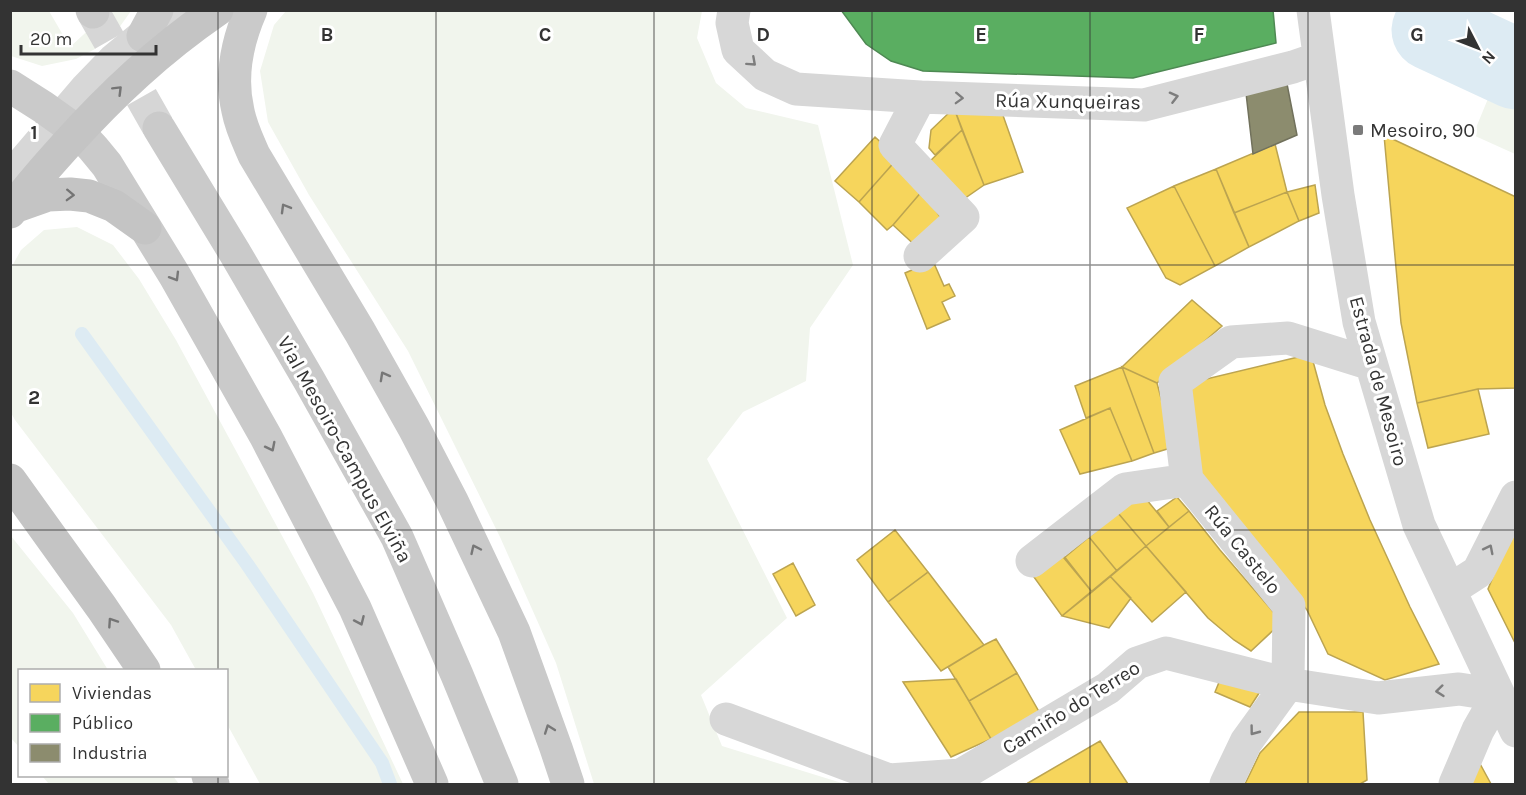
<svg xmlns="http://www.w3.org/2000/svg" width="1526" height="795" font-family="Karla,sans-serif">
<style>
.green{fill:#f1f5ed}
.homes{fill:#f6d55c;stroke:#bca450;stroke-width:1.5}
.public{fill:#5aae61;stroke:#4e8953;stroke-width:1.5}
.industry{fill:#8c8c6e;stroke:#71715c;stroke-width:1.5}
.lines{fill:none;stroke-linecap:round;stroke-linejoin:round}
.stream{stroke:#ddebf3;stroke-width:14}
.river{stroke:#ddebf3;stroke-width:81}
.major-tunnel{stroke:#d6d6d6;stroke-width:33;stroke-dasharray:33 16;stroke-linecap:butt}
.minor{stroke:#d7d7d7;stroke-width:33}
.major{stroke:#cacaca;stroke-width:33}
.highway{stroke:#c4c4c4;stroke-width:33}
.oneway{stroke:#7d7d7d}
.oneway2{stroke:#747474}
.oneway3{stroke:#777}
.grid{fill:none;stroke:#333;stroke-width:1.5;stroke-opacity:0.55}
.poi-dot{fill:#7a7a7a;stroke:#fff;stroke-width:2}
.labels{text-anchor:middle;stroke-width:6;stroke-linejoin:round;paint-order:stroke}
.street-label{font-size:20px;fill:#333;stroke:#fff}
.poi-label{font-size:20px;fill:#333;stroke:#fff;text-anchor:start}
.grid-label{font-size:20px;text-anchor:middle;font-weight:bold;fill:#333;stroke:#fff;stroke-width:6;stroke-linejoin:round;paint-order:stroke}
</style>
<rect width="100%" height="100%" fill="#fff"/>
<path class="green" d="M 11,11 L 49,11 L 70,47 L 109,11 L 131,11 L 116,32 L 95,49 L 76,59 L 42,66 L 11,56 Z
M 286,11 L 702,11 L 697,38 L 716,83 L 746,108 L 818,125 L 853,265 L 810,328 L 806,381 L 743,412 L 707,459 L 787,618 L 701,695 L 722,746 L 845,784 L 594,784 L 556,663 L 500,537 L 408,351 L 309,195 L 268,122 L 260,71 L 274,25 Z
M 1492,89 L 1515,101 L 1515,154 L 1473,135 Z
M 77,227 L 113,245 L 139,279 L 176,340 L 313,593 L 403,784 L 260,784 L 227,724 L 226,670 L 196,670 L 171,625 L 15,420 L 10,411 L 11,268 L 21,250 L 44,230 Z
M 11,536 L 73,613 L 108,670 L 20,670 L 19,747 L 10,737 Z
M 42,776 L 173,776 L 179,784 L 49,784 Z"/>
<path class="homes" d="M 1000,107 L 1023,172 L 984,185 L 954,108 Z
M 954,108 L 962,130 L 935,155 L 929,148 L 931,130 Z
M 962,130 L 984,185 L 958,203 L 926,165 Z
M 1384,135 L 1516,197 L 1516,388 L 1478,389 L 1417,403 L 1401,323 Z
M 875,137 L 898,158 L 859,202 L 835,181 Z
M 1275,144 L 1287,192 L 1234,213 L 1216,169 Z
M 898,158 L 923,190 L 893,225 L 887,230 L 859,202 Z
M 1216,169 L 1249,247 L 1215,266 L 1174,186 Z
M 1315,185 L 1319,213 L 1299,221 L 1287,192 Z
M 1174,186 L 1215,266 L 1180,285 L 1166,278 L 1127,208 Z
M 923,190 L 944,223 L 920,250 L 893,225 Z
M 1287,192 L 1299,221 L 1249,247 L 1234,213 Z
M 933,261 L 944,286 L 949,284 L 955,296 L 942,302 L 950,319 L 927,329 L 905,273 Z
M 1192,300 L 1222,326 L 1157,383 L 1122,367 Z
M 1311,354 L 1325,405 L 1343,454 L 1370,520 L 1410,607 L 1439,664 L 1385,680 L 1328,654 L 1307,610 L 1238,527 L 1197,468 L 1177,386 Z
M 1122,367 L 1154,453 L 1132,461 L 1110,408 L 1086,418 L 1075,386 Z
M 1122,367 L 1157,383 L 1174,447 L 1154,453 Z
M 1478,389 L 1489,434 L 1428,448 L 1417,403 Z
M 1110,408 L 1132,461 L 1080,474 L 1060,430 Z
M 1142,494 L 1169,527 L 1146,546 L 1118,513 Z
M 1177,497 L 1189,511 L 1169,527 L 1157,511 Z
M 1189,511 L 1220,550 L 1282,622 L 1251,651 L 1234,640 L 1208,618 L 1146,546 Z
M 1118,513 L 1146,546 L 1117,571 L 1089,537 Z
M 1516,521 L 1516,645 L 1488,589 Z
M 895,530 L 928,572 L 888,602 L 857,560 Z
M 1089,537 L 1117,571 L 1092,592 L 1064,558 Z
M 1146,546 L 1186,592 L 1152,622 L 1110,576 Z
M 1060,551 L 1092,592 L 1062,616 L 1031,573 Z
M 793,563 L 815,605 L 796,616 L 773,574 Z
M 928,572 L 984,645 L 941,671 L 888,602 Z
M 1110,576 L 1131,598 L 1109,628 L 1062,616 Z
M 996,639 L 1017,673 L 969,701 L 948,667 L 984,645 Z
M 1017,673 L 1042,717 L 991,739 L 969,701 Z
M 1222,675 L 1261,690 L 1250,707 L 1215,692 Z
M 956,679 L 991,739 L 951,757 L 903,682 Z
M 1299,712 L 1363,712 L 1367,780 L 1360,784 L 1245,784 L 1260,753 Z
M 1100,741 L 1128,784 L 1029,784 L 1028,783 Z
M 1479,762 L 1491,784 L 1465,784 Z"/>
<path class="public" d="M 841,10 L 1273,10 L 1276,43 L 1133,78 L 923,71 L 891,61 L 866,44 Z"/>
<path class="industry" d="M 1287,84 L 1297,135 L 1253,154 L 1246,93 Z"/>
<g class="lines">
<path class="stream" d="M 82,334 L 247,564 L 382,763 L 390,784"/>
<path class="river" d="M 1432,30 L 1516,69"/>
<path class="major-tunnel" d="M 93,12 L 159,128"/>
<path class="minor" d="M 734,10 L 732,23 L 738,50 L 765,75 L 796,89 L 920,97 L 1144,105 L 1293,67 L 1319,58
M 1313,10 L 1338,195 L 1359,322 L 1419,525 L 1516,731
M 920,97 L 895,145 L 963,217 L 920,256
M 10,178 L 86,89 L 114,60 L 143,36 L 178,10
M 1032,561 L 1125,489 L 1187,480
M 1450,590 L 1478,572 L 1516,497
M 726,719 L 889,780 L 961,775 L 1108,688 L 1137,663 L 1166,653 L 1288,684 L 1378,698 L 1459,689 L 1498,695 L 1478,730 L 1455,784
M 1226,784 L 1246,742 L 1288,684 L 1289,606 L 1187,480 L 1175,382 L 1231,342 L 1288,338 L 1371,364"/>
<path class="major" d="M 92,10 L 93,12
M 251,10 C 237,42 230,77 238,111 C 241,127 248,141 254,155 L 360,332 L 414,428 L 452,501 L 514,632 L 556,748 L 568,784
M 143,36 L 157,10
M 10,86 L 43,107 L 78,132 L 93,148 L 107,165 L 175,276 L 266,437 L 355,608 L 432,784
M 159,128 L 235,253 L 309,380 L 397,537 L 457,675 L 502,784"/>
<path class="highway" d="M 14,207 L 48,195 L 70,194 L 89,196 L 114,206 L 145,228
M 10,212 C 27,188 47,166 66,145 C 113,93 159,50 217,10
M 10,480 L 102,608 L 144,670
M 208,776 L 213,784"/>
</g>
<defs><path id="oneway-chevron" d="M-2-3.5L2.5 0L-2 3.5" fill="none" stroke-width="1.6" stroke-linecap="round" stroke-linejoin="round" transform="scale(1.5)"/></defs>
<g class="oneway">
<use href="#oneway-chevron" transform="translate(752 62) rotate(42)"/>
<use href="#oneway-chevron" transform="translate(1174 97) rotate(-14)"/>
<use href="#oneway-chevron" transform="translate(959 98) rotate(2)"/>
<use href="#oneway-chevron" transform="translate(1489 549) rotate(-63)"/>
<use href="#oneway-chevron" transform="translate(1440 691) rotate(174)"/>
<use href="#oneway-chevron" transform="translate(1254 731) rotate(127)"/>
</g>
<g class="oneway2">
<use href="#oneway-chevron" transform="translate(118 90) rotate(-45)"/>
<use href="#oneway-chevron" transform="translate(70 195) rotate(2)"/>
<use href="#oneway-chevron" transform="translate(112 622) rotate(-124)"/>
</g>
<g class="oneway3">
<use href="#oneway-chevron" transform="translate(285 208) rotate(-120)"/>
<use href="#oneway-chevron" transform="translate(175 277) rotate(59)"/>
<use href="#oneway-chevron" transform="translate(384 376) rotate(-119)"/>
<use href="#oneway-chevron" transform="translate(271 447) rotate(63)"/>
<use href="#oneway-chevron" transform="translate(475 549) rotate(-115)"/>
<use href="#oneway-chevron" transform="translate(360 621) rotate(66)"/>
<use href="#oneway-chevron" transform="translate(549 729) rotate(-110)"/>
</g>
<path class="grid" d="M 218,10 L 218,670M 436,10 L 436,784M 654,10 L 654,784M 872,10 L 872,784M 1090,10 L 1090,784M 1308,10 L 1308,784M 10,265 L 1516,265M 10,530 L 1516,530M 218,776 L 218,784"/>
<rect class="poi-dot" x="1352" y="124" width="12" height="12" rx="3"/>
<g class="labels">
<g class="street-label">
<text transform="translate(1068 101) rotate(1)" y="7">Rúa Xunqueiras</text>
<text transform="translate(1379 381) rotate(75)" y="7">Estrada de Mesoiro</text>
<text transform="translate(345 449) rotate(61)" y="7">Vial Mesoiro-Campus Elviña</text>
<text transform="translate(1243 549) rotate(51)" y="7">Rúa Castelo</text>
<text transform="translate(1071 707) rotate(-32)" y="7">Camiño do Terreo</text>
</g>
<g class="poi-label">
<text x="1370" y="137">Mesoiro, 90</text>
</g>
</g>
<g class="grid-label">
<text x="327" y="41">B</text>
<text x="545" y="41">C</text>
<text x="763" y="41">D</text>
<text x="981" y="41">E</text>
<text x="1199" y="41">F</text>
<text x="1417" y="41">G</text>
<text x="34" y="139">1</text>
<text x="34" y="404">2</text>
</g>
<rect width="1526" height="795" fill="none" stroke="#333333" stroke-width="24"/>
<rect x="18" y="669" width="210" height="108" fill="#ffffff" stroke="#adadad" stroke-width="1.5"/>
<rect x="30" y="684" width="30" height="18" fill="#f6d55c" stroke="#adadad" stroke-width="1.5"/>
<text x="72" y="699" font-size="18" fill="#333333">Viviendas</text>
<rect x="30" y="714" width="30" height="18" fill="#5aae61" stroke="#adadad" stroke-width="1.5"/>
<text x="72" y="729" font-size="18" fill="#333333">Público</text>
<rect x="30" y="744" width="30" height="18" fill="#8c8c6e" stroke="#adadad" stroke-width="1.5"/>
<text x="72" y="759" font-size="18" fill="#333333">Industria</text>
<g transform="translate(1478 48) rotate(132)" stroke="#ffffff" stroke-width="4.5" paint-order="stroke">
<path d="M0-4.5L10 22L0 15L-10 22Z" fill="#333333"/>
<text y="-9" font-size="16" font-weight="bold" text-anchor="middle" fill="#333333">N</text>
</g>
<path d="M21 45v9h135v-9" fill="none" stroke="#333333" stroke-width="3"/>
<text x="30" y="45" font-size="18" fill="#333333" stroke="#ffffff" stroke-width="4.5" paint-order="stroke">20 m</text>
</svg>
